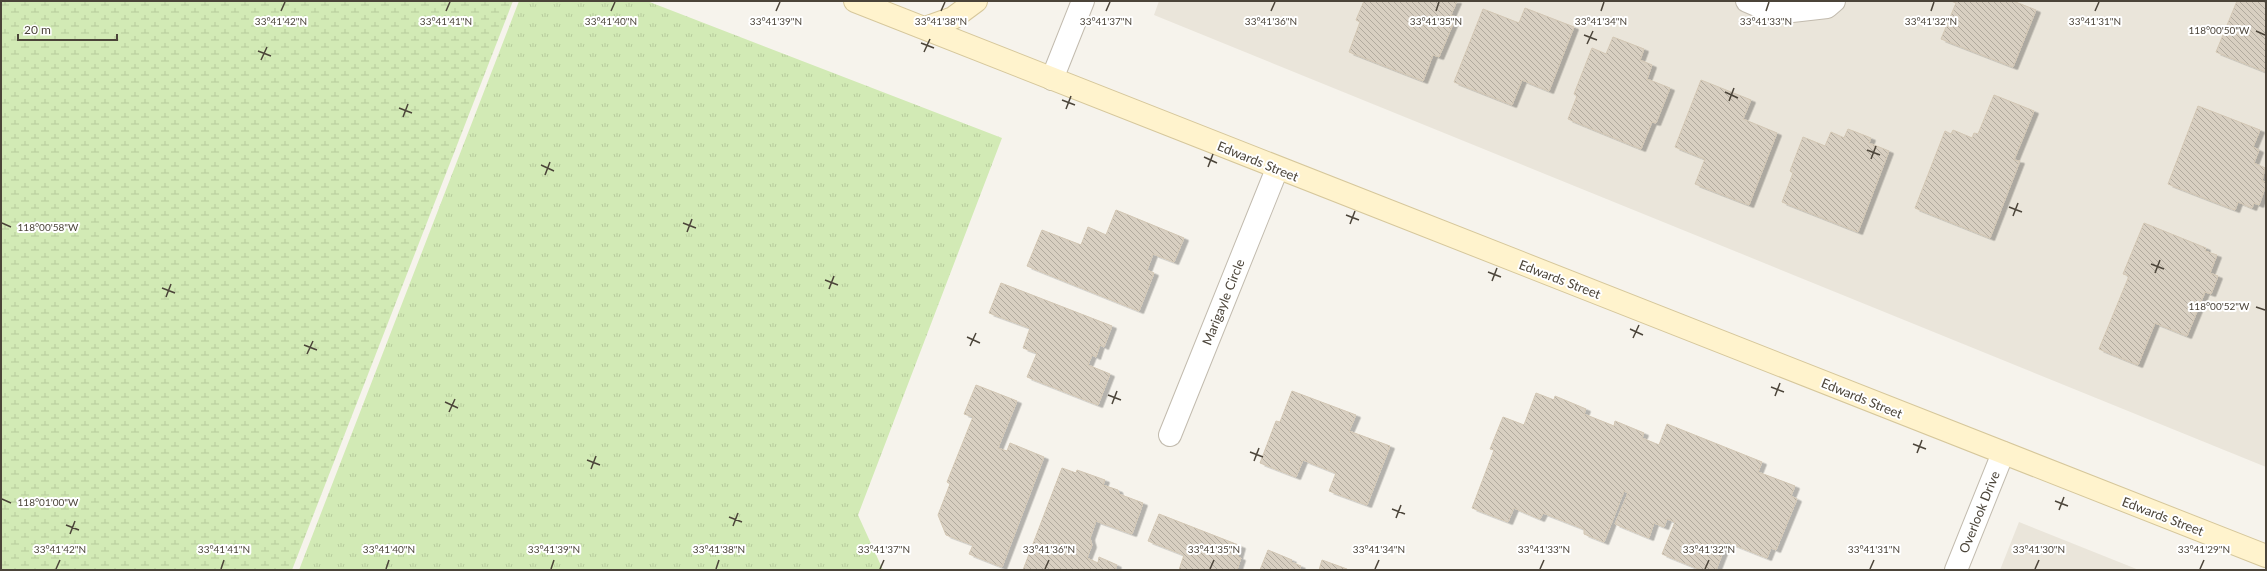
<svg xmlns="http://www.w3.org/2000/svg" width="2267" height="571" font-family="Lato,sans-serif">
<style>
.residential{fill:#eae5da}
.grass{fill:url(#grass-tufts)}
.wetland{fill:url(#wetland-marsh)}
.building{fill:url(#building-back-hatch);stroke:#d3c7b4;filter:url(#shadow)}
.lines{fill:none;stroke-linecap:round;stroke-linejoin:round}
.minor-casing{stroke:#c2bbae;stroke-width:24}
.tertiary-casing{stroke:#c2bbae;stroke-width:24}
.secondary-casing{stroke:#d6c79b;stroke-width:24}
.minor{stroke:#fff;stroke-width:22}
.tertiary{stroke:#fff;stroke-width:22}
.secondary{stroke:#fff3cd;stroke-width:22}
.ticks{fill:none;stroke:#4b4439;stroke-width:1.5}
.labels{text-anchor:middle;stroke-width:4;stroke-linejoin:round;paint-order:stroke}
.street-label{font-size:13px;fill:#4b4439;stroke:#fff}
.ticks-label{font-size:10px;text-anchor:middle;fill:#4b4439;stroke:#fff;stroke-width:4;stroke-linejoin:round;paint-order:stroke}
</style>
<defs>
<pattern id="grass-tufts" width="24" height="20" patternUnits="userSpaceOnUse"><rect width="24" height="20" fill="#d2eab5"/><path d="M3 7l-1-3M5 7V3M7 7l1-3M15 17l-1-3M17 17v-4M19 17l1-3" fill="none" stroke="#b6ca9c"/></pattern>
<pattern id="wetland-marsh" width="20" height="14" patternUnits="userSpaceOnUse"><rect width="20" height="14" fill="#d2eab5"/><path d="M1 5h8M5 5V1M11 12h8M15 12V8" fill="none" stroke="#b6ca9c"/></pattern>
<pattern id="building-back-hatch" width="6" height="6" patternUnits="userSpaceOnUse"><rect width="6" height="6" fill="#d8cfc1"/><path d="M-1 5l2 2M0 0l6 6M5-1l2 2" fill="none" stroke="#b1aa9e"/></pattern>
<filter id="shadow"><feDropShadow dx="4.5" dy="2.5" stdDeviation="0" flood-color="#0004"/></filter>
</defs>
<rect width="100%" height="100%" fill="#f6f3ec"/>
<path class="residential" d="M 1159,1 L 2266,1 L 2266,467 L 1154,15 Z
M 2019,522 L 2139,570 L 2000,570 Z"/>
<path class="grass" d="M 519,1 L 647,1 L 1002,138 L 858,515 L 883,570 L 299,570 Z"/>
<path class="wetland" d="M 1,1 L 513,1 L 292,570 L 1,570 Z"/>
<path class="building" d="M 1364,1 L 1457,1 L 1451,15 L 1456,17 L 1439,57 L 1433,55 L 1423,81 L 1349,52 L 1360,22 L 1356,20 Z
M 1951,1 L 2013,1 L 2036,10 L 2013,67 L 1941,39 L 1956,3 Z
M 2237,1 L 2266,1 L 2266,72 L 2216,52 Z
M 1525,8 L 1574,27 L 1549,91 L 1522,80 L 1512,105 L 1454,82 L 1483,9 L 1519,23 Z
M 1613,37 L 1644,49 L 1640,60 L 1652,65 L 1647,79 L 1670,88 L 1656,123 L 1652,122 L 1641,149 L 1568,119 L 1577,96 L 1574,94 L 1592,48 L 1606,54 Z
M 1701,80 L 1751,100 L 1743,119 L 1777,133 L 1749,205 L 1695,184 L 1705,159 L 1675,147 Z
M 1994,95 L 2034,111 L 2014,160 L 2020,161 L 1990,238 L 1915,208 L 1945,131 L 1951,134 L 1953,130 L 1972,138 L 1974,133 L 1978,134 Z
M 2198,106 L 2260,130 L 2253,147 L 2259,150 L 2254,163 L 2265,168 L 2262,181 L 2266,182 L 2266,185 L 2259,205 L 2254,203 L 2252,208 L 2238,202 L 2235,210 L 2168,184 Z
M 1848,129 L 1871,138 L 1869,143 L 1889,151 L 1858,232 L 1782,202 L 1793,173 L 1790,171 L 1803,137 L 1825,146 L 1831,132 L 1844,138 Z
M 1116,210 L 1184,238 L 1174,262 L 1153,254 L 1147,270 L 1154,273 L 1139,311 L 1027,266 L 1042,230 L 1081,245 L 1088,227 L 1106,235 Z
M 2144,223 L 2206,248 L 2205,251 L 2217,255 L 2210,273 L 2218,276 L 2211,294 L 2205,292 L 2187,336 L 2155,323 L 2138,365 L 2099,349 L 2129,276 L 2123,274 Z
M 1001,283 L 1112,326 L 1104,347 L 1100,345 L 1096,357 L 1092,355 L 1088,365 L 1110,374 L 1098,405 L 1027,377 L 1037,353 L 1023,348 L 1030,328 L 989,313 Z
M 976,385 L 1017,401 L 998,448 L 1007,451 L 1010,443 L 1044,457 L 1002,567 L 969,554 L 973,545 L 946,535 L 938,515 L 950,484 L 947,482 L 973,417 L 964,414 Z
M 1292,391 L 1356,415 L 1349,431 L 1390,446 L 1367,505 L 1329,491 L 1336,473 L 1303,460 L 1296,477 L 1260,463 L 1276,421 L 1280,422 Z
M 1536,393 L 1554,400 L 1555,396 L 1586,409 L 1584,414 L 1614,426 L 1615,421 L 1644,433 L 1642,438 L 1659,445 L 1667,424 L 1762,462 L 1758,472 L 1795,486 L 1791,496 L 1797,499 L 1776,550 L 1771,548 L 1767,558 L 1727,542 L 1716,570 L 1701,570 L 1662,554 L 1675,522 L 1667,519 L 1664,527 L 1654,523 L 1649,538 L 1615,524 L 1628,493 L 1624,491 L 1604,542 L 1584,534 L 1584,529 L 1543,513 L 1540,519 L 1514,508 L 1508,522 L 1472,508 L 1494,450 L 1490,449 L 1503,417 L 1524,425 Z
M 1062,468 L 1076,473 L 1077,470 L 1105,480 L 1103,485 L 1118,490 L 1119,494 L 1143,503 L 1132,534 L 1096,521 L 1090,538 L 1092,545 L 1087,558 L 1098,563 L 1099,557 L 1117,565 L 1115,570 L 1023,570 Z
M 1159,514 L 1241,546 L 1238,557 L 1241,558 L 1237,570 L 1179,570 L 1184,555 L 1148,541 Z
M 1268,550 L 1292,560 L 1291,562 L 1301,566 L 1299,570 L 1260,570 Z
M 1322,560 L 1347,569 L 1346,570 L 1319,570 Z"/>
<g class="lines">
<defs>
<path id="minor" d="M 1747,1 L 1775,13 L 1827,7 L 1834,1
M 1170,435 L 1277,169
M 1956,570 L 2003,453"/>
<path id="tertiary" d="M 1052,79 L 1083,1"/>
<path id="secondary" d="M 855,1 L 2266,556
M 925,28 L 953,18 L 976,1"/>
</defs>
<use href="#minor" class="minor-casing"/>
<use href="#tertiary" class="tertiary-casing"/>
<use href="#secondary" class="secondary-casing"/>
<use href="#minor" class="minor"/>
<use href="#tertiary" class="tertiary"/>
<use href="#secondary" class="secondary"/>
</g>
<path class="ticks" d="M 281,11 L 285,2M 446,11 L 450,2M 611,11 L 615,2M 776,11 L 780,2M 941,11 L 945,2M 1106,11 L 1110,2M 1271,11 L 1275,2M 1436,11 L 1439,2M 1601,11 L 1604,2M 1766,11 L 1769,2M 1931,11 L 1934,2M 2095,11 L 2099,2M 2256,31 L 2265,35M 1584,35 L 1597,40M 921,43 L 934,48M 1587,44 L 1593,31M 258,51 L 271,56M 924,52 L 930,39M 261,60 L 267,47M 1725,92 L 1738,98M 1062,100 L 1075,105M 1729,101 L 1734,88M 399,108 L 412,113M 1066,109 L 1071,96M 403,117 L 408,104M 1867,150 L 1880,155M 1204,157 L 1217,163M 1871,159 L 1876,146M 541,165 L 554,171M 1208,167 L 1213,154M 545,175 L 550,162M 2009,207 L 2022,212M 1346,215 L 1359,220M 2013,216 L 2018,203M 2,223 L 11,227M 683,223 L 696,228M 1350,224 L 1355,211M 687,232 L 692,219M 2151,264 L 2164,269M 1488,272 L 1501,277M 2155,273 L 2160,260M 825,280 L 838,285M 1492,281 L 1497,268M 162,288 L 175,293M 829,289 L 834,276M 166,297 L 171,284M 2256,307 L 2265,310M 1630,329 L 1643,335M 967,337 L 980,343M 1633,338 L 1639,325M 304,345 L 317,350M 970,346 L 976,333M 307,354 L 313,341M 1771,387 L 1784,392M 1108,395 L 1121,400M 1775,396 L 1780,383M 445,402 L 458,408M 1112,404 L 1117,391M 449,412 L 455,399M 1913,444 L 1926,449M 1250,452 L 1263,457M 1917,453 L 1922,440M 587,460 L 600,465M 1254,461 L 1259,448M 591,469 L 596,456M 2,499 L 11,503M 2055,501 L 2068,506M 1392,509 L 1405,514M 2059,510 L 2064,497M 729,517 L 742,522M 1396,518 L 1401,505M 66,525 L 79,530M 733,526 L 738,513M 70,534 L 75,521M 56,569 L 60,560M 221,569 L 224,560M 386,569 L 389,560M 551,569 L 554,560M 716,569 L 719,560M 880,569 L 884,560M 1045,569 L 1049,560M 1210,569 L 1214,560M 1375,569 L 1379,560M 1540,569 L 1544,560M 1705,569 L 1709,560M 1870,569 L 1874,560M 2035,569 L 2039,560M 2200,569 L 2204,560"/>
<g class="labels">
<g class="street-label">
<text transform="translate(1258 161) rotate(22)" y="5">Edwards Street</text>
<text transform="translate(1560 279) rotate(21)" y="5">Edwards Street</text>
<text transform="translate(1223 302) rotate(-68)" y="5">Marigayle Circle</text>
<text transform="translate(1862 398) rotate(22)" y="5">Edwards Street</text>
<text transform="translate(1979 512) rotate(-68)" y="5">Overlook Drive</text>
<text transform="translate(2163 516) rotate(21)" y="5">Edwards Street</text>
</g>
</g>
<g class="ticks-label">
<text x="281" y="25">33°41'42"N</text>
<text x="446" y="25">33°41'41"N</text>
<text x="611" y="25">33°41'40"N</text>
<text x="776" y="25">33°41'39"N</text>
<text x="941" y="25">33°41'38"N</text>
<text x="1106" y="25">33°41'37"N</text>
<text x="1271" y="25">33°41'36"N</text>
<text x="1436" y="25">33°41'35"N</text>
<text x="1601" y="25">33°41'34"N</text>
<text x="1766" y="25">33°41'33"N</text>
<text x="1931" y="25">33°41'32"N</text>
<text x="2095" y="25">33°41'31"N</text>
<text x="2219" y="34">118°00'50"W</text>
<text x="48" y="231">118°00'58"W</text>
<text x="2219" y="310">118°00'52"W</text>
<text x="48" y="506">118°01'00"W</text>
<text x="60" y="553">33°41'42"N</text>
<text x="224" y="553">33°41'41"N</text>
<text x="389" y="553">33°41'40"N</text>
<text x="554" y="553">33°41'39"N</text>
<text x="719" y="553">33°41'38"N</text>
<text x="884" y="553">33°41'37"N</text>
<text x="1049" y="553">33°41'36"N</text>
<text x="1214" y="553">33°41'35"N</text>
<text x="1379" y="553">33°41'34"N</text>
<text x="1544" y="553">33°41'33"N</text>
<text x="1709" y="553">33°41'32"N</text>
<text x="1874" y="553">33°41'31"N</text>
<text x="2039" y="553">33°41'30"N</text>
<text x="2204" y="553">33°41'29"N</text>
</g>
<rect width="2267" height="571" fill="none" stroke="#4b4439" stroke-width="4"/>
<path d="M18 34v6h99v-6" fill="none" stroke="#4b4439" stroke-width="2"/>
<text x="24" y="34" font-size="12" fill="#4b4439" stroke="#ffffff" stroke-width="3" paint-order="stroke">20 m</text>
</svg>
